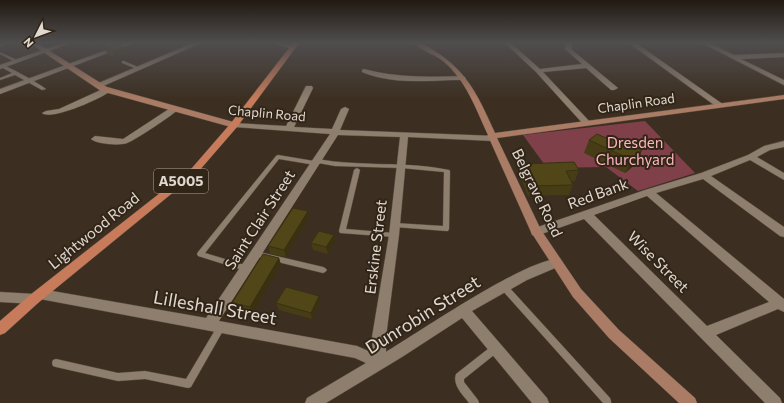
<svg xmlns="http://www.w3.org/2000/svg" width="784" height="403" font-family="Commissioner,sans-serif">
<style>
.green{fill:#7f4049}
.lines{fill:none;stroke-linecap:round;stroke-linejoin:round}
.lane-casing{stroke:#584d41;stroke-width:1}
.street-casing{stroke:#584d41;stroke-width:1}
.secondary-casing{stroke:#584d41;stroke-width:1}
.primary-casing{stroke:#584d41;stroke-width:1}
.lane{fill:#8d7e6e;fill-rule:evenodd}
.street{fill:#8d7e6e;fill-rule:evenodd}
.secondary{fill:#aa7c65;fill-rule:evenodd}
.primary{fill:#c77b5b;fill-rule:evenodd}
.wall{fill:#463c15}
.shaded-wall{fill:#393111}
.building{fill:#514618;stroke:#393111}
.labels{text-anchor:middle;stroke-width:4;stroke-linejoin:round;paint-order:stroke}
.far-street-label{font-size:13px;fill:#e1d8d0;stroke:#312517}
.shield{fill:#312517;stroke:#aca298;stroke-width:1}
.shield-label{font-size:14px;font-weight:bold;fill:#e1d8d0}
.park-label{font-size:15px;fill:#feb6bd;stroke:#312517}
.street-label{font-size:15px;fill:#e1d8d0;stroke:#312517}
.near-street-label{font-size:18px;fill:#e1d8d0;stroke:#312517}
</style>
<rect width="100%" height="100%" fill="#3c2f21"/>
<path class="green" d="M 645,121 L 695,173 L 638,191 L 606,167 L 547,168 L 523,135 Z"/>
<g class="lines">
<defs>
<path id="lane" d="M 4,43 L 9,43 L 0,46 L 0,44 Z
M 104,43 L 108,43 L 120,48 L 117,49 Z
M 0,52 L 17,60 L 18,61 L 15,62 L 0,54 Z
M 122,61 L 124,61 L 140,68 L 137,69 L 122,63 Z
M 1,65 C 7,65 40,84 46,89 L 42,90 L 15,75 L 0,80 L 0,78 L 12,73 L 1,67 Z
M 278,155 L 314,161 L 315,160 L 317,159 C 361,167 406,161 449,170 L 450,171 L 449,229 L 448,231 L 446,231 L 395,227 L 393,227 L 392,225 L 393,223 L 395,223 L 443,226 L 444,172 L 401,168 L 335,166 L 318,163 L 317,164 L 315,165 L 279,159 L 205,253 L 248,266 L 249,268 L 248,270 L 246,271 L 198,256 L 197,254 L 198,252 L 276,156 Z
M 357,168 L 360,170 L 346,229 L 394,233 L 396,233 L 397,235 L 396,237 L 394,237 L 340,233 L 339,231 L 354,170 Z
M 255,251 L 323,267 L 325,268 L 327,270 L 325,272 L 323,273 L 253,256 L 252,254 L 253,252 Z
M 504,284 L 507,285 L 610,398 L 611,401 L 611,403 L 603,403 L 501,289 L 500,287 L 501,285 Z
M 221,323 L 224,325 L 225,327 L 224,329 L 191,387 L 188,388 L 145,379 L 118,381 L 56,367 L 53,366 L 52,363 L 53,360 L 56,359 L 118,373 L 145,371 L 186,379 L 218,325 Z
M 496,344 L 499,345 L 500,348 L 499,351 L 464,379 L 464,382 L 478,400 L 479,403 L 469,403 C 463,395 452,385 456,374 L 493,345 Z"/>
<path id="street" d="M 63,43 L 71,43 L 0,69 L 0,65 Z
M 126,43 L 134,43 L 0,94 L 0,89 Z
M 193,43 L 201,43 L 101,87 L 95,87 L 94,85 Z
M 272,43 L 282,43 L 296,47 L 293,49 Z
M 505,43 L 511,43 L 540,69 L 582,64 L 565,49 L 566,43 L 572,43 L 571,49 L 618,88 L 614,90 L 611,90 L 586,68 L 543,72 L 591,123 L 587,125 L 584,125 L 536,72 Z
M 629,43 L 636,43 L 724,105 L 720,107 L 717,107 Z
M 702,43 L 709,43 L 734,55 L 784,53 L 784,57 L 741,59 L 784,80 L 784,85 Z
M 364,69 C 396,78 430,77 463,76 L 466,78 L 463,80 L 454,80 C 425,81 390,84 362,72 L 362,70 Z
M 306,86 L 312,86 L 313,88 L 294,127 L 332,129 L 341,109 L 345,107 L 349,109 L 340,130 L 496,136 L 497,138 L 493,141 L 408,137 L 399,235 L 386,337 L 386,352 C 413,336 536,252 560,260 L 562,263 L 560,266 L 527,280 L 472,311 L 547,398 L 549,403 L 532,403 L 462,318 L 402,357 L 326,403 L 305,403 L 307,398 L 366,363 L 355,358 L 40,299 L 38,303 L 34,304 L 0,302 L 0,292 L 35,294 L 37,290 L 41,289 L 206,318 L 330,134 L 234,127 L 230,125 L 234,123 L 286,126 ZM 338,135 L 400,137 L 389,235 L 372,337 L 373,353 L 357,346 L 219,321 Z
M 105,88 L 111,88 L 112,90 C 103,98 51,121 42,113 L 46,111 L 59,109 Z
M 172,107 L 178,107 L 179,109 C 174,114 134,141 127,143 C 120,146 96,144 91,139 L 95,136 L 123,139 Z
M 784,141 L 784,147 L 770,150 L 757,157 L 784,173 L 784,180 L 750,160 L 711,176 L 784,227 L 784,237 L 780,236 L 703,179 L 656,193 L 784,299 L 784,312 L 778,309 L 716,335 L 780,398 L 782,403 L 765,403 L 584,219 L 536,236 L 532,235 L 531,232 L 532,229 L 645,190 L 701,173 L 748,155 L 764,146 ZM 647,196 L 769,302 L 707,326 L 594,215 Z"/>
<path id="secondary" d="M 30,43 L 37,43 L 107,87 L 237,123 L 238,125 L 237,127 L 231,127 L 101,91 Z
M 414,43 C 422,42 427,46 433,50 C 468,71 479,98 495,133 L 784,95 L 784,99 L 497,138 L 541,230 L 581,289 L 619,330 L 695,398 L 697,403 L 679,403 L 609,338 L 573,297 L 531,232 L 489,138 L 487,136 L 488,135 C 476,109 466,80 443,61 C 434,54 422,51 414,43 Z"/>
<path id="primary" d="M 293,43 L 299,43 L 237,127 L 198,172 L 38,303 L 5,333 L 0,335 L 0,321 L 30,295 L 192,168 L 231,123 Z"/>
</defs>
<use href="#lane" class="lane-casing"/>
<use href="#street" class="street-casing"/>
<use href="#secondary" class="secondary-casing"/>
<use href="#primary" class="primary-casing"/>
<use href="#lane" class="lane"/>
<use href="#street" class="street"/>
<use href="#secondary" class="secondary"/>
<use href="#primary" class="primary"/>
</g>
<path class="wall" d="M 90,43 L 97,46 L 92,48 L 87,47 L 86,44 Z
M 105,48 L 127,53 L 115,57 L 107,54 Z
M 610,136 L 636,164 L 625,173 L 584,153 L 589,140 L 606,138 Z
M 522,164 L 579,170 L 575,181 L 571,181 L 573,185 L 569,195 L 528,196 L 519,174 Z
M 308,211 L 309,218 L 286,257 L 270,254 L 268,246 Z
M 334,235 L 335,242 L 328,254 L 313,250 L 311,243 Z
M 279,258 L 281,265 L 253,314 L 235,310 L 232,303 Z
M 276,303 L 320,303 L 312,319 L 279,310 Z"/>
<path class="shaded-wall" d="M 96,43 L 97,46 L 92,48 L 91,45 Z
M 124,47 L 127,53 L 115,57 L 113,51 Z
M 642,150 L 636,164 L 625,173 L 632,160 Z
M 308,211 L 309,218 L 286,257 L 284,250 Z
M 334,235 L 335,242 L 328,254 L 326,247 Z
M 279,258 L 281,265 L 253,314 L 250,307 Z
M 319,296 L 320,303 L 312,319 L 311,313 Z"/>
<path class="building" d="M 90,43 L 96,43 L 91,45 L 86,44 Z
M 116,44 L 124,47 L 113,51 L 105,48 Z
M 597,134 L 606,138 L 610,136 L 642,150 L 632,160 L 589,140 Z
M 574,162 L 579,170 L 566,171 L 573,185 L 531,186 L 522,164 Z
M 293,208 L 308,211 L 284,250 L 268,246 Z
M 319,231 L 334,235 L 326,247 L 311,243 Z
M 263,254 L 279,258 L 250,307 L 232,303 Z
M 286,287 L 319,296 L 311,313 L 276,303 Z"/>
<linearGradient id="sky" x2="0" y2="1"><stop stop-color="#211a12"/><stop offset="0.43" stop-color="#504d4e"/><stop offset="1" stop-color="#504d4e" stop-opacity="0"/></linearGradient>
<rect width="784" height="99" fill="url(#sky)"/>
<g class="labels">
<g class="far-street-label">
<text transform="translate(636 103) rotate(-8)" y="5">Chaplin Road</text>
<text transform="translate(267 113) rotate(5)" y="5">Chaplin Road</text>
</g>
<rect class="shield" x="154" y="169" width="54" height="24" rx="3"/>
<g class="shield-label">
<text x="181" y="186">A5005</text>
</g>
<g class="park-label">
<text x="635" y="148">Dresden<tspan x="635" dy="17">Churchyard</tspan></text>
</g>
<g class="street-label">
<text transform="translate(537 193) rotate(64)" y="5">Belgrave Road</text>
<text transform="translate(598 194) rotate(-20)" y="5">Red Bank</text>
<text transform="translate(260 220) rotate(-57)" y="5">Saint Clair Street</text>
<text transform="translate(94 231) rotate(-39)" y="5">Lightwood Road</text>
<text transform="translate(376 247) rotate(-83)" y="5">Erskine Street</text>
<text transform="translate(658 262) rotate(45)" y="5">Wise Street</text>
</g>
<g class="near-street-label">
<text transform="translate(215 308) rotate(10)" y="6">Lilleshall Street</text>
<text transform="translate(423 315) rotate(-32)" y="6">Dunrobin Street</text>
</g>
</g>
<g transform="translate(36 36) rotate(228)" stroke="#312517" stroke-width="3" paint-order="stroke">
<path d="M0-3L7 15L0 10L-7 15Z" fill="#e1d8d0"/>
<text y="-6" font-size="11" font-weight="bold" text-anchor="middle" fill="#e1d8d0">N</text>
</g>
</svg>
